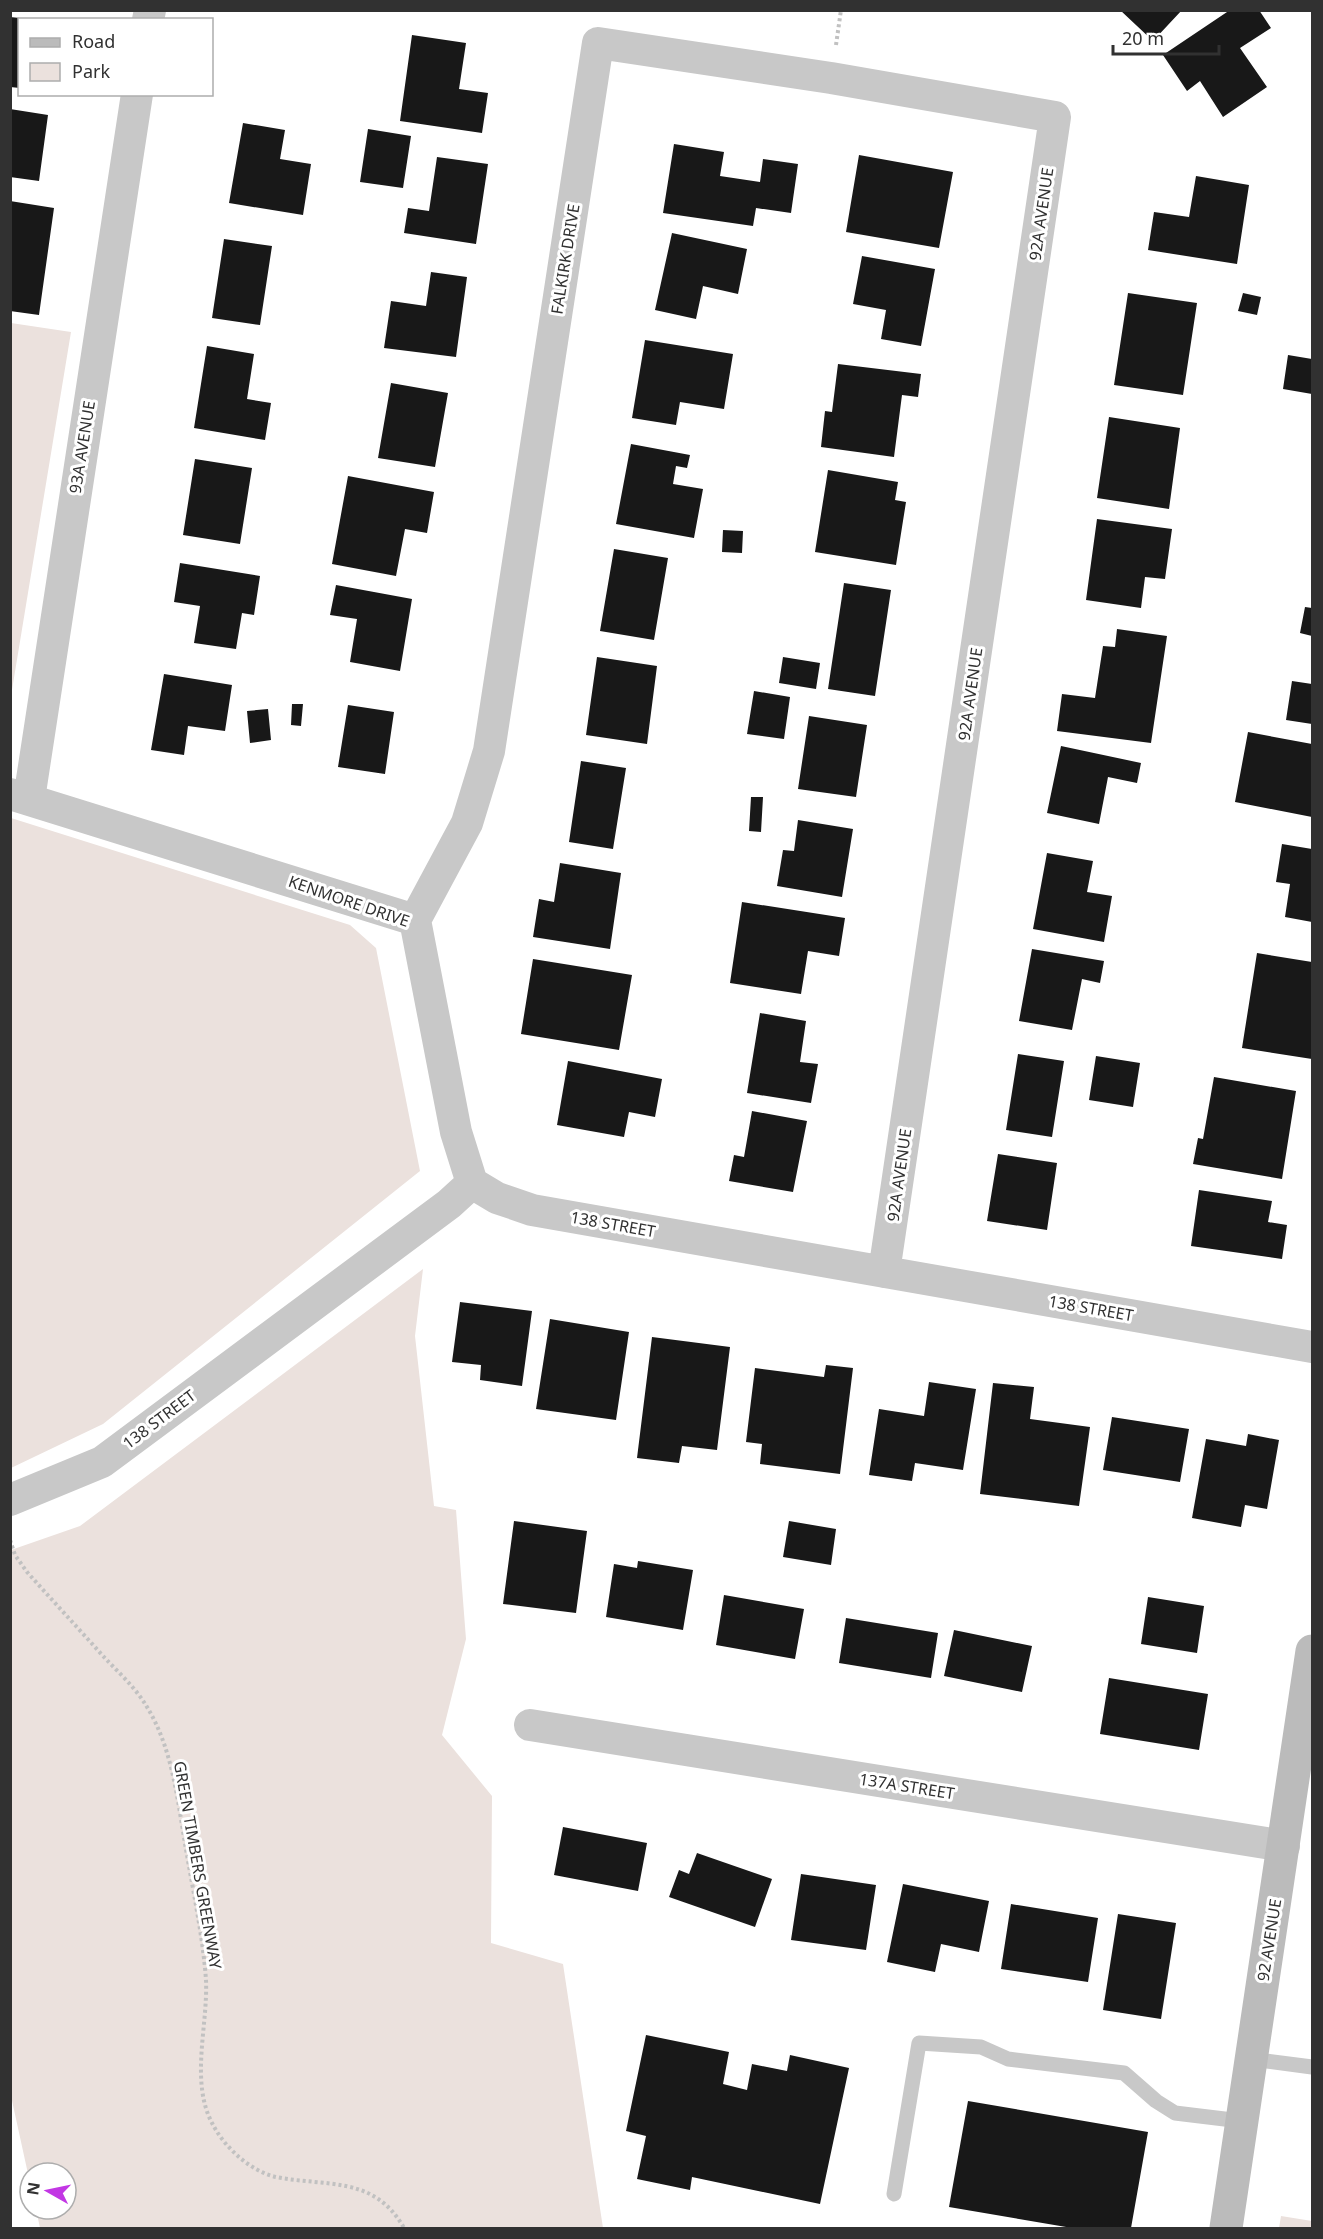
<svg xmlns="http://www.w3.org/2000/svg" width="1323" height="2239" font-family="'Noto Sans',sans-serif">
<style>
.green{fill:#ebe1dd}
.building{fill:#181818}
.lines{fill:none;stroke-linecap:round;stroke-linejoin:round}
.path{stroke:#c1c1c1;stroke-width:4;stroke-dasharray:3 3;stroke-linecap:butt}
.service{stroke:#c8c8c8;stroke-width:15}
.minor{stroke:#c8c8c8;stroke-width:32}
.secondary{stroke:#bbb;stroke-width:33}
.labels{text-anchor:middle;stroke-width:6;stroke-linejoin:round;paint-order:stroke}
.street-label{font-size:16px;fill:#313131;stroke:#fff}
</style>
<rect width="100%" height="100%" fill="#fff"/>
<path class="green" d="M 11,323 L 71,332 L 11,696 L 10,323 Z
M 11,818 L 350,925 L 376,948 L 420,1171 L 103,1424 L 11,1468 Z
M 423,1269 L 415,1336 L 434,1506 L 456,1510 L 466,1639 L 442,1735 L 492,1796 L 491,1943 L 563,1964 L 603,2228 L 40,2228 L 36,2209 L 66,2209 L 66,2173 L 30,2173 L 30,2183 L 11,2096 L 11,1550 L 80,1526 Z
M 1281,2216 L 1312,2221 L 1312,2228 L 1279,2228 Z"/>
<path class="building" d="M 1120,10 L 1182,10 L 1153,41 Z
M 1230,10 L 1259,10 L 1271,28 L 1240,48 L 1267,87 L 1223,117 L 1200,81 L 1187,91 L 1163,55 Z
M 10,17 L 20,18 L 20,88 L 10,87 Z
M 412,35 L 466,43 L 459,89 L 488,93 L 482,133 L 400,121 Z
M 10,109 L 48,115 L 39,181 L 10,177 Z
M 243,123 L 285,130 L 280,159 L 311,164 L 303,215 L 229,203 Z
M 368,129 L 411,136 L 403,188 L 360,182 Z
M 674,144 L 724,152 L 720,176 L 760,182 L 763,159 L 798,164 L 791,213 L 756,208 L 753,226 L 663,213 Z
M 859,155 L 953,172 L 939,248 L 846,232 Z
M 437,157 L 488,164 L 476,244 L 404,233 L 408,208 L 429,211 Z
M 1196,176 L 1249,185 L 1237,264 L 1148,250 L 1154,212 L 1189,217 Z
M 10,201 L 54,208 L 39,315 L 10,311 Z
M 672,233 L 747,249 L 738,294 L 703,286 L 696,319 L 655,310 Z
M 224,239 L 272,246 L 260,325 L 212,318 Z
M 862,256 L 935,269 L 921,346 L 881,339 L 886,310 L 853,304 Z
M 431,272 L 467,277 L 456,357 L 384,348 L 391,301 L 426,306 Z
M 1128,293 L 1197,303 L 1183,395 L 1114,385 Z
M 1243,293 L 1261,297 L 1257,315 L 1238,311 Z
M 645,340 L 733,354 L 724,409 L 680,402 L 676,425 L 632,418 Z
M 207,346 L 254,354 L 247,399 L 271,403 L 265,440 L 194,428 Z
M 1288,355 L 1312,359 L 1312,394 L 1283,389 Z
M 838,364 L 921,374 L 918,397 L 902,395 L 894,457 L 821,447 L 825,411 L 832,412 Z
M 391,383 L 448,393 L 435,467 L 378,458 Z
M 1109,417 L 1180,428 L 1169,509 L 1097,498 Z
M 631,444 L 690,455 L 687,468 L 676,466 L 673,484 L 703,489 L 694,538 L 616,524 Z
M 195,459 L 252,468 L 240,544 L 183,535 Z
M 828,470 L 898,482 L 895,500 L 906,502 L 896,565 L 815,552 Z
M 348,476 L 434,492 L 427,533 L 405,529 L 396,576 L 332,564 Z
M 1097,519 L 1172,529 L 1165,579 L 1145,577 L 1141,608 L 1086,600 Z
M 723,530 L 743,531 L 742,553 L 722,552 Z
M 614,549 L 668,558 L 654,640 L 600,631 Z
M 180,563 L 260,576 L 254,615 L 242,613 L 236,649 L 194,643 L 200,606 L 174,602 Z
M 844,583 L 891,590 L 875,696 L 828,689 Z
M 336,585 L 412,599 L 400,671 L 350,662 L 357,619 L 330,615 Z
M 1305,607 L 1312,608 L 1312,636 L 1300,633 Z
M 1117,629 L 1167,636 L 1151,743 L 1057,731 L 1062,694 L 1095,698 L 1103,646 L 1115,647 Z
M 597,657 L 657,666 L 647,744 L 586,735 Z
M 783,657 L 820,663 L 816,689 L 779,683 Z
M 164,674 L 232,685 L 225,731 L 188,726 L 184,755 L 151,750 Z
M 1292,681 L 1312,684 L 1312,724 L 1286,720 Z
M 754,691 L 790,697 L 784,739 L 747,734 Z
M 292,704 L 303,704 L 301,726 L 291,725 Z
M 348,705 L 394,712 L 385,774 L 338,767 Z
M 268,709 L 271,740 L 250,743 L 247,711 Z
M 809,716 L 867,725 L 856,797 L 798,789 Z
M 1248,732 L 1312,744 L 1312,817 L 1235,802 Z
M 1061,746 L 1141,763 L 1137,783 L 1108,777 L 1099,824 L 1047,813 Z
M 581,761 L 626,768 L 613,849 L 569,842 Z
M 751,797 L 763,797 L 761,832 L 749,831 Z
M 798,820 L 853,829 L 842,897 L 777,886 L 783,850 L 794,851 Z
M 1282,844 L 1312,849 L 1312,922 L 1285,917 L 1290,884 L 1276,882 Z
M 1047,853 L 1093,861 L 1087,892 L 1112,896 L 1104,942 L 1033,929 Z
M 560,863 L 621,873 L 610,949 L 533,937 L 539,899 L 554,902 Z
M 742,902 L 845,918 L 839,956 L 808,951 L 801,994 L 730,983 Z
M 1032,949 L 1104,961 L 1100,983 L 1082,979 L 1072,1030 L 1019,1021 Z
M 1257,953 L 1312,962 L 1312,1059 L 1242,1048 Z
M 533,959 L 632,975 L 619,1050 L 521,1034 Z
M 760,1013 L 806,1021 L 800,1062 L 818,1064 L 811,1103 L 747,1093 Z
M 1018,1054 L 1064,1061 L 1052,1137 L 1006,1130 Z
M 1096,1056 L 1140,1063 L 1133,1107 L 1089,1100 Z
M 568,1061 L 662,1079 L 655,1117 L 629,1112 L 624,1137 L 557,1125 Z
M 1214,1077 L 1296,1091 L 1282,1179 L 1193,1164 L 1198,1138 L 1203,1139 Z
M 752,1111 L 807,1121 L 793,1192 L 729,1181 L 734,1155 L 744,1157 Z
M 998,1154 L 1057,1163 L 1047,1230 L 987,1221 Z
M 1199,1190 L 1272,1201 L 1268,1222 L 1287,1225 L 1282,1259 L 1191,1246 Z
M 460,1302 L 532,1311 L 522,1386 L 480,1380 L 481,1365 L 452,1362 Z
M 550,1319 L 629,1332 L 616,1420 L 536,1409 Z
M 652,1337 L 730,1347 L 717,1450 L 682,1446 L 679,1463 L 637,1458 Z
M 826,1365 L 853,1368 L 840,1474 L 760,1464 L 762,1444 L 746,1442 L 755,1368 L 824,1377 Z
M 929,1382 L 976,1389 L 963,1470 L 915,1463 L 912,1481 L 869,1475 L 879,1409 L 924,1416 Z
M 993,1383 L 1034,1387 L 1030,1419 L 1090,1427 L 1079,1506 L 980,1494 Z
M 1112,1417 L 1189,1429 L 1180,1482 L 1103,1470 Z
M 1248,1434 L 1279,1440 L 1267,1509 L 1245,1505 L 1241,1527 L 1192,1518 L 1206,1439 L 1246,1446 Z
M 514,1521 L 587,1531 L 576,1613 L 503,1604 Z
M 789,1521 L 836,1529 L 831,1565 L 783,1557 Z
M 638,1561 L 693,1570 L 683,1630 L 606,1617 L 614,1564 L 637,1568 Z
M 724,1595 L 804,1609 L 795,1659 L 716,1645 Z
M 1148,1597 L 1204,1606 L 1197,1653 L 1141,1644 Z
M 846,1618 L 938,1633 L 931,1678 L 839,1663 Z
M 954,1630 L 1032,1646 L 1022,1692 L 944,1676 Z
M 1109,1678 L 1208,1694 L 1199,1750 L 1100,1734 Z
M 563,1827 L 647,1843 L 638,1891 L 554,1875 Z
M 697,1853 L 772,1879 L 755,1927 L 669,1897 L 679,1870 L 689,1874 Z
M 801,1874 L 876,1885 L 866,1950 L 791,1940 Z
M 903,1884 L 989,1901 L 979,1952 L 941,1944 L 935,1972 L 887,1962 Z
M 1011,1904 L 1098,1918 L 1088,1982 L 1001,1969 Z
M 1118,1914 L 1176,1923 L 1161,2019 L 1103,2010 Z
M 646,2035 L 729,2052 L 723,2084 L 747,2090 L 752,2064 L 787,2071 L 790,2055 L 849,2068 L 820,2204 L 692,2177 L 690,2190 L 637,2179 L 646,2136 L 626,2131 Z
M 968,2101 L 1148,2132 L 1131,2228 L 1072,2228 L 949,2207 Z"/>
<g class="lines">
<path class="path" d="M 836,45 L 841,10
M 10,1540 L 15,1555 L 27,1572 C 52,1600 78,1628 103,1656 C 118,1672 136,1688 147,1707 C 174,1751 178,1806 187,1855 C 194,1896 203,1938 206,1980 C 208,2026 190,2081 212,2123 C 224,2147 250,2171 276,2177 C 326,2187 374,2175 404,2228"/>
<path class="service" d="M 1251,2059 L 1312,2067
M 894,2194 L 919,2043 L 981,2047 L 1008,2059 L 1124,2073 L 1156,2101 L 1175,2113 L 1241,2121"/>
<path class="minor" d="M 148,20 L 150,10
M 10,794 L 415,920
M 29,799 L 137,94
M 415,920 L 467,823 L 489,751 L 598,43 L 831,78 L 1055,117 L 884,1272
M 415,920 L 456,1132 L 472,1183
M 472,1183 L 497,1198 L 532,1210 L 1312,1347
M 10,1500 L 102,1462 L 449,1204 L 472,1183
M 530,1725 L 1284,1846"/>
<path class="secondary" d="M 1226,2228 L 1312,1651"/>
</g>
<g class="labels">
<g class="street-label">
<text transform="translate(1041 214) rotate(-82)" y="6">92A AVENUE</text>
<text transform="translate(565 259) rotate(-81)" y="6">FALKIRK DRIVE</text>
<text transform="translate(82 447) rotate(-81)" y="6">93A AVENUE</text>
<text transform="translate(970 694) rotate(-82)" y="6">92A AVENUE</text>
<text transform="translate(349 901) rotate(19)" y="6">KENMORE DRIVE</text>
<text transform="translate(899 1175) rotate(-82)" y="6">92A AVENUE</text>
<text transform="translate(613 1224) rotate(10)" y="6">138 STREET</text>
<text transform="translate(1091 1308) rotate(10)" y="6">138 STREET</text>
<text transform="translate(159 1419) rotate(-37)" y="6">138 STREET</text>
<text transform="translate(907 1786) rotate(9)" y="6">137A STREET</text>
<text transform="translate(198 1865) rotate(80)" y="6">GREEN TIMBERS GREENWAY</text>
<text transform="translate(1269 1940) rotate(-81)" y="6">92 AVENUE</text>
</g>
</g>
<rect width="1323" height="2239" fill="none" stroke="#313131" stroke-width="24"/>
<rect x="18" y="18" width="195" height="78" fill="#ffffff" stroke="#adadad" stroke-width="1.5"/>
<rect x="30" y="38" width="30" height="9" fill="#bbbbbb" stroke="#adadad" stroke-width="1.5"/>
<text x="72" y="48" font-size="18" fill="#313131">Road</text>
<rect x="30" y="63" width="30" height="18" fill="#ebe1dd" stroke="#adadad" stroke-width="1.5"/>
<text x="72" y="78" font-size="18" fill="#313131">Park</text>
<g transform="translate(48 2191) rotate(279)"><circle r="28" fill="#ffffff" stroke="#adadad" stroke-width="1.5"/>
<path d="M0-4.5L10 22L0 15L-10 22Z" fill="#c237e4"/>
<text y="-9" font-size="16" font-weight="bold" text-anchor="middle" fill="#313131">N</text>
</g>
<path d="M1113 45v9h106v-9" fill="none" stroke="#313131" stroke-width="3"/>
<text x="1122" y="45" font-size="18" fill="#313131" stroke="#ffffff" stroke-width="4.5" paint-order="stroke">20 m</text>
</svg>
